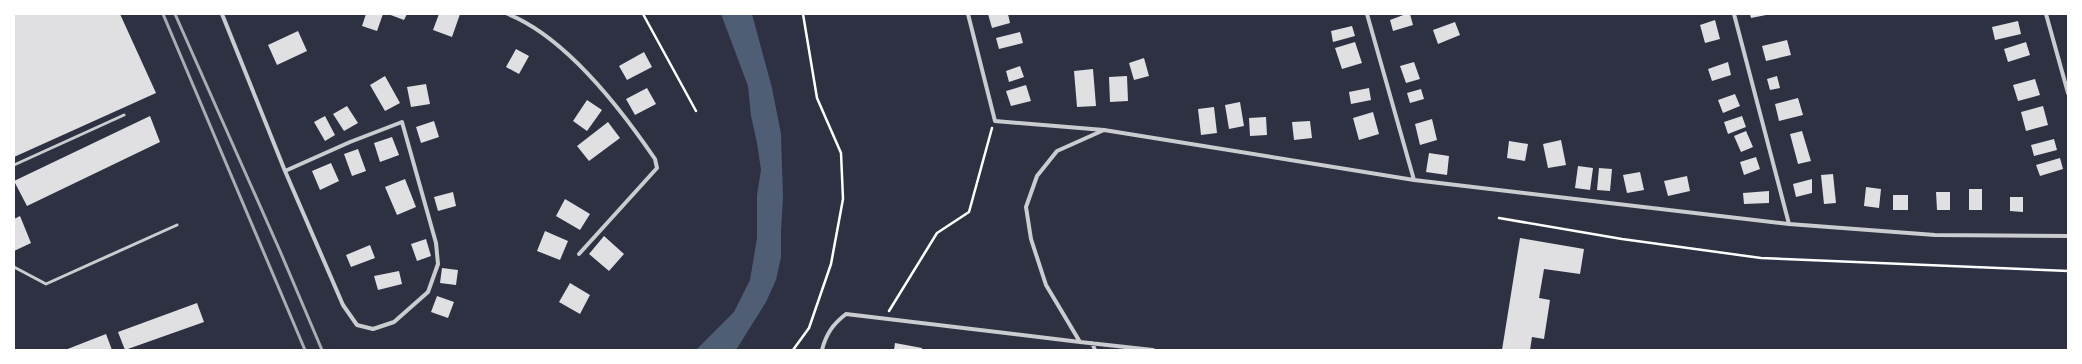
<svg xmlns="http://www.w3.org/2000/svg" width="2082" height="364" font-family="'DM Sans',sans-serif">
<style>
.water{fill:#4f5d75}
.building{fill:#e0e0e3}
.lines{fill:none;stroke-linecap:round;stroke-linejoin:round}
.path{stroke:#fff;stroke-width:2.5}
.service{stroke:#caccd0;stroke-width:3}
.minor{stroke:#caccd0;stroke-width:4}
.rail{stroke:#abadb3;stroke-width:3}
</style>
<rect width="100%" height="100%" fill="#2d3142"/>
<path class="water" d="M 721,14 L 752,14 L 772,88 L 781,134 L 783,198 L 781,231 L 781,257 L 776,280 L 766,302 L 736,350 L 696,350 L 734,312 L 750,280 L 757,238 L 757,195 L 761,170 L 757,143 L 751,116 L 748,86 Z"/>
<path class="building" d="M 14,14 L 120,14 L 156,93 L 14,157 Z
M 366,14 L 383,14 L 377,31 L 362,26 Z
M 388,14 L 407,14 L 404,20 Z
M 439,14 L 460,14 L 452,37 L 433,30 Z
M 988,14 L 1008,14 L 1010,23 L 992,28 Z
M 1406,14 L 1410,14 L 1413,25 L 1393,31 L 1390,20 Z
M 1750,14 L 1766,14 L 1766,15 L 1751,18 Z
M 1715,20 L 1720,39 L 1705,43 L 1700,25 Z
M 2018,21 L 2021,34 L 1995,40 L 1992,27 Z
M 1455,22 L 1460,35 L 1438,44 L 1433,30 Z
M 1352,26 L 1355,36 L 1333,42 L 1331,31 Z
M 298,31 L 307,51 L 277,65 L 268,45 Z
M 1020,32 L 1023,43 L 999,49 L 996,38 Z
M 1787,40 L 1791,55 L 1766,61 L 1762,46 Z
M 1355,42 L 1362,63 L 1342,69 L 1335,48 Z
M 2026,42 L 2030,55 L 2008,62 L 2004,49 Z
M 516,49 L 529,56 L 519,74 L 506,67 Z
M 644,52 L 652,67 L 627,80 L 619,66 Z
M 1144,58 L 1149,76 L 1134,80 L 1129,63 Z
M 1414,62 L 1420,79 L 1406,83 L 1400,66 Z
M 1728,62 L 1731,75 L 1712,81 L 1708,69 Z
M 1020,66 L 1024,77 L 1009,82 L 1006,71 Z
M 1093,69 L 1096,106 L 1077,107 L 1074,71 Z
M 385,76 L 400,103 L 385,111 L 370,85 Z
M 1127,76 L 1128,101 L 1110,102 L 1109,77 Z
M 1777,76 L 1780,88 L 1770,90 L 1767,79 Z
M 2035,79 L 2040,95 L 2018,101 L 2013,85 Z
M 426,84 L 430,104 L 411,107 L 407,87 Z
M 1026,85 L 1031,101 L 1011,106 L 1006,91 Z
M 647,88 L 656,104 L 635,115 L 626,99 Z
M 1369,88 L 1371,100 L 1351,104 L 1349,92 Z
M 1421,89 L 1424,99 L 1410,103 L 1407,93 Z
M 1735,94 L 1740,106 L 1723,113 L 1718,100 Z
M 1798,98 L 1803,115 L 1779,121 L 1775,104 Z
M 587,100 L 602,110 L 587,131 L 573,121 Z
M 1240,102 L 1244,126 L 1229,129 L 1225,105 Z
M 347,106 L 358,123 L 344,131 L 333,114 Z
M 2043,106 L 2048,125 L 2026,131 L 2021,112 Z
M 1214,107 L 1217,133 L 1201,135 L 1198,109 Z
M 1373,112 L 1379,134 L 1359,140 L 1353,118 Z
M 150,116 L 160,142 L 27,206 L 14,181 Z
M 325,116 L 335,135 L 325,141 L 314,122 Z
M 1742,116 L 1746,127 L 1728,134 L 1724,122 Z
M 1266,117 L 1267,135 L 1250,136 L 1249,118 Z
M 1432,119 L 1437,140 L 1420,145 L 1415,124 Z
M 434,121 L 439,137 L 421,143 L 416,127 Z
M 1310,121 L 1312,138 L 1294,140 L 1292,122 Z
M 608,122 L 620,138 L 589,161 L 577,146 Z
M 1746,131 L 1753,147 L 1741,152 L 1734,136 Z
M 1802,131 L 1811,161 L 1798,164 L 1790,134 Z
M 392,137 L 399,155 L 380,162 L 374,143 Z
M 2054,139 L 2057,150 L 2034,156 L 2031,145 Z
M 1561,140 L 1566,165 L 1548,168 L 1543,144 Z
M 1509,141 L 1528,144 L 1525,161 L 1507,158 Z
M 358,149 L 366,171 L 352,176 L 344,154 Z
M 1429,153 L 1449,156 L 1447,175 L 1426,172 Z
M 1756,157 L 1760,169 L 1744,175 L 1740,162 Z
M 2060,158 L 2063,169 L 2040,176 L 2036,165 Z
M 331,163 L 339,181 L 320,190 L 312,171 Z
M 1578,166 L 1593,168 L 1590,190 L 1575,188 Z
M 1599,168 L 1612,169 L 1610,191 L 1597,190 Z
M 1640,172 L 1644,190 L 1627,193 L 1623,175 Z
M 1833,174 L 1836,203 L 1824,204 L 1821,175 Z
M 1687,176 L 1690,191 L 1668,196 L 1664,181 Z
M 405,179 L 416,207 L 397,215 L 385,187 Z
M 1812,179 L 1812,193 L 1796,197 L 1793,184 Z
M 1866,187 L 1881,189 L 1879,208 L 1864,206 Z
M 1969,189 L 1982,189 L 1982,210 L 1969,210 Z
M 1769,191 L 1769,203 L 1744,204 L 1743,193 Z
M 453,192 L 456,206 L 438,211 L 434,197 Z
M 1936,192 L 1950,192 L 1950,210 L 1937,210 Z
M 1893,195 L 1908,195 L 1908,210 L 1893,210 Z
M 2010,197 L 2023,197 L 2023,212 L 2010,211 Z
M 565,199 L 590,214 L 580,230 L 556,216 Z
M 20,216 L 31,243 L 14,251 L 14,219 Z
M 545,231 L 568,241 L 560,260 L 537,251 Z
M 604,236 L 624,254 L 609,271 L 589,254 Z
M 1520,238 L 1584,249 L 1580,274 L 1544,269 L 1539,298 L 1550,300 L 1544,339 L 1532,337 L 1530,350 L 1502,350 Z
M 426,239 L 431,256 L 417,261 L 411,244 Z
M 370,245 L 375,258 L 351,267 L 346,255 Z
M 442,268 L 458,270 L 456,285 L 440,283 Z
M 399,271 L 402,284 L 378,290 L 374,276 Z
M 570,283 L 590,295 L 580,314 L 559,302 Z
M 437,296 L 454,302 L 448,318 L 431,312 Z
M 197,303 L 204,322 L 125,350 L 118,332 Z
M 106,334 L 112,350 L 65,350 Z
M 895,343 L 922,348 L 922,350 L 894,350 Z"/>
<g class="lines">
<path class="path" d="M 643,14 L 696,111
M 1499,218 L 1622,239 L 1761,258 L 2068,271
M 889,311 L 937,233 L 969,212 L 992,128
M 793,350 L 809,328 L 831,264 L 843,199 L 841,153 L 817,98 L 803,14"/>
<path class="service" d="M 14,165 L 124,115
M 14,267 L 46,284 L 177,225"/>
<path class="minor" d="M 222,14 L 285,171 L 343,305 L 357,325 L 373,329 L 394,322 L 428,292 L 438,264 L 436,243 L 402,122 L 350,142 L 285,171
M 508,14 C 565,37 621,109 655,159 L 657,168 L 579,254
M 968,14 L 995,121 L 1104,130
M 1367,14 L 1414,180
M 1734,14 L 1789,224
M 2046,14 L 2068,93
M 1092,343 L 1095,350
M 822,350 C 826,334 833,324 846,314 L 1080,342
M 1153,350 L 1080,342 L 1046,285 L 1031,239 L 1026,207 L 1037,176 L 1057,151 L 1104,130 L 1414,180 L 1789,224 L 1935,235 L 2068,236"/>
<path class="rail" d="M 163,14 L 305,350
M 175,14 L 280,251 L 322,350"/>
</g>
<rect width="2082" height="364" fill="none" stroke="#ffffff" stroke-width="30"/>
</svg>
